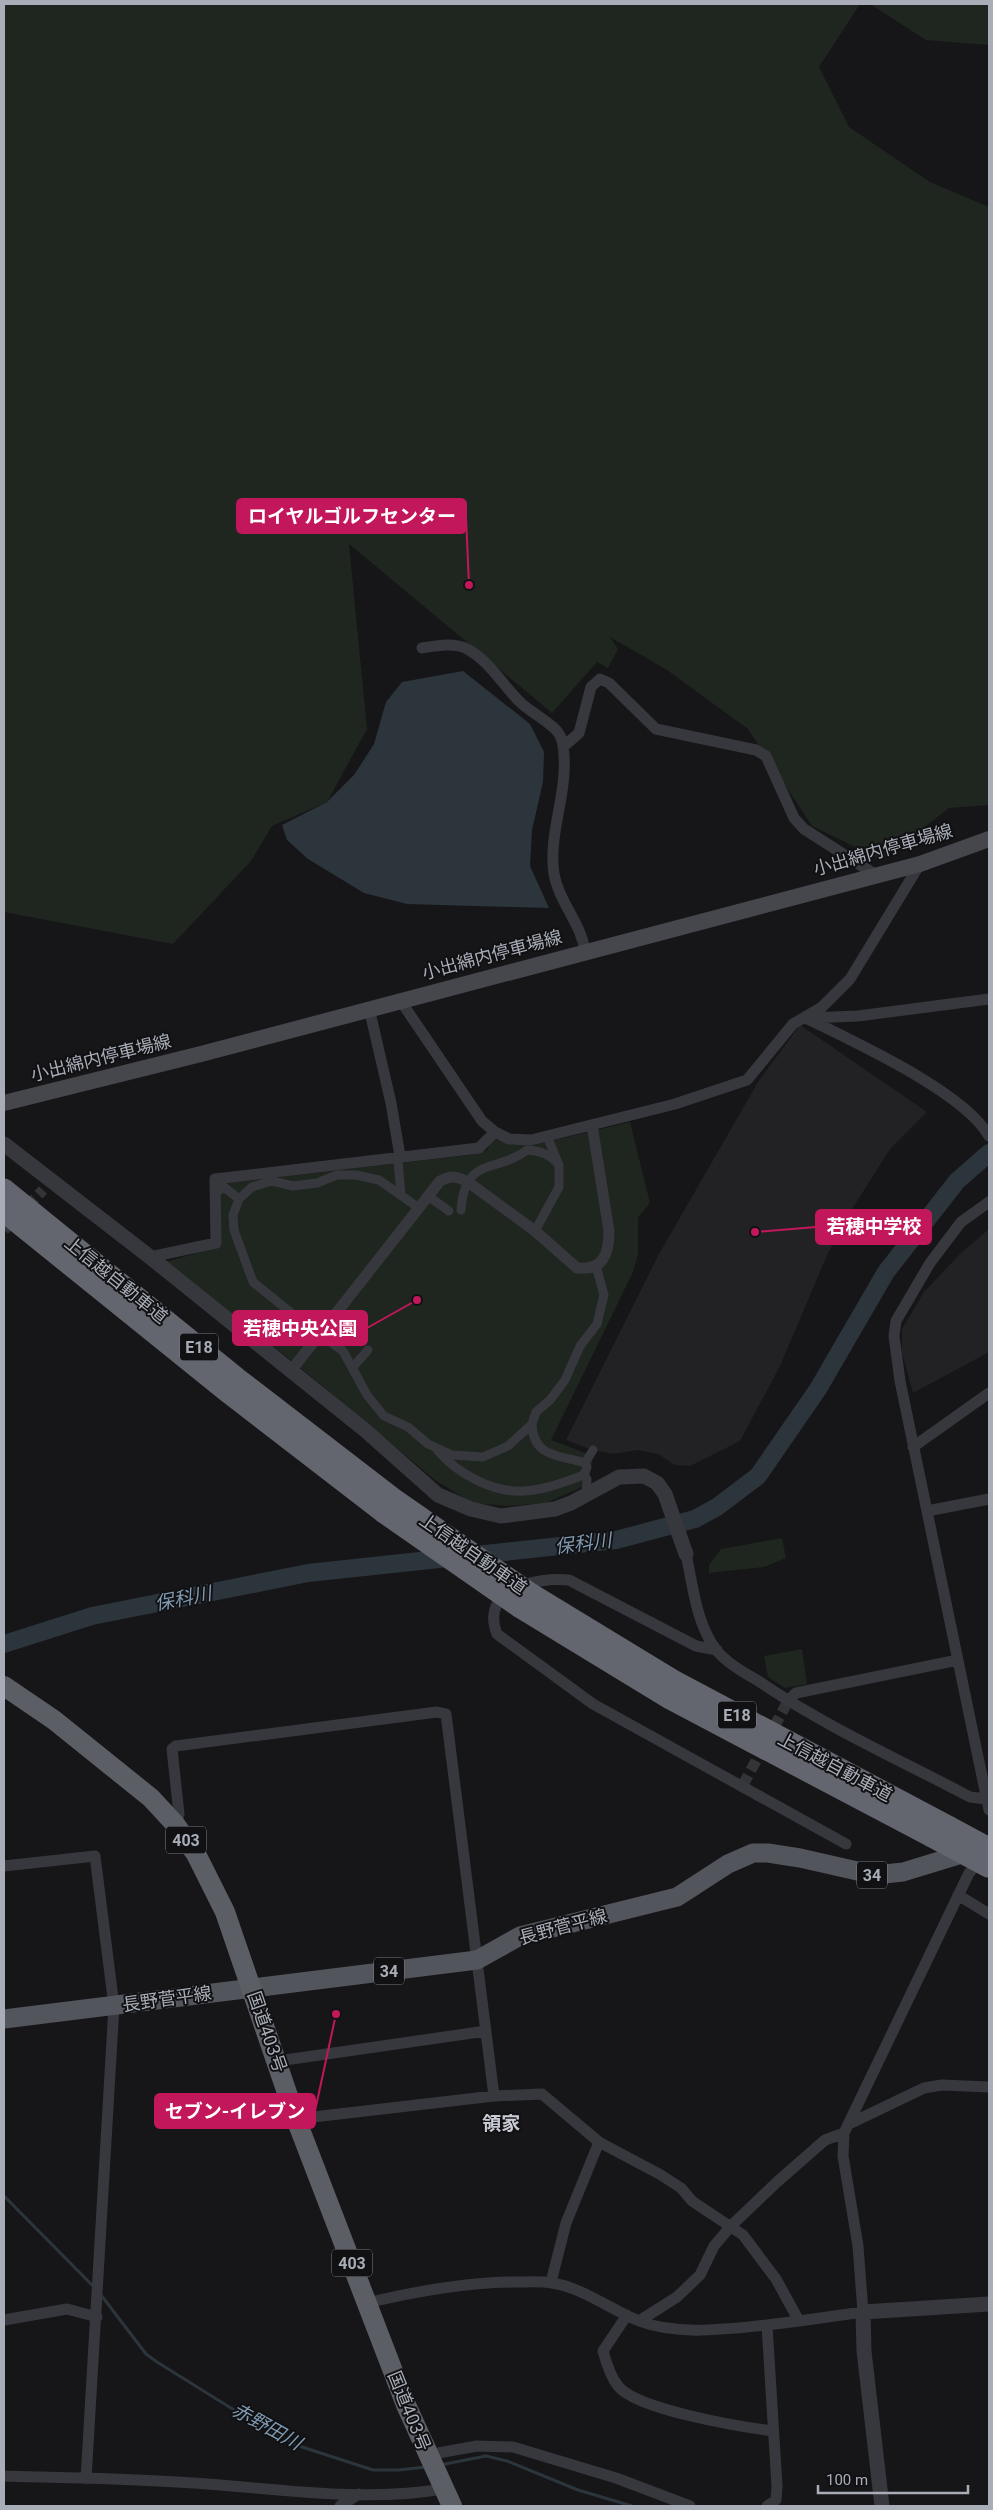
<svg xmlns="http://www.w3.org/2000/svg" width="993" height="2510" font-family="Roboto,'Noto Sans JP',sans-serif">
<style>
.built{fill:#222225}
.green{fill:#1e261f}
.water{fill:#2c353c}
.lines{fill:none;stroke-linecap:round;stroke-linejoin:round}
.stream{stroke:#2c353c;stroke-width:3}
.river{stroke:#2c353c;stroke-width:18}
.minor-tunnel{stroke:#333438;stroke-width:11;stroke-dasharray:11 5.5;stroke-linecap:butt}
.pedestrian{stroke:#37383d;stroke-width:9}
.minor{stroke:#37383d;stroke-width:11}
.tertiary{stroke:#37383d;stroke-width:15}
.secondary{stroke:#45474d;stroke-width:16}
.primary{stroke:#53555c;stroke-width:19}
.trunk{stroke:#5b5e65;stroke-width:20}
.motorway{stroke:#63666e;stroke-width:21}
.motorway-bridge{stroke:#63666e;stroke-width:21}
.labels{text-anchor:middle;stroke-width:4;stroke-linejoin:round;paint-order:stroke}
.shield{fill:#111113;stroke:#7b7e86;stroke-width:1}
.shield-label{font-size:16px;font-weight:bold;fill:#a8adb8}
.street-label{font-size:18px;fill:#a8adb8;stroke:#111113}
.water-label{font-size:19px;font-style:italic;fill:#7f9bb3;stroke:#111113}
.neighbourhood-label{font-size:19px;font-weight:bold;fill:#c9ccd4;stroke:#111113}
.leader{fill:none;stroke:#c2185b;stroke-width:2}
.callout-dot{fill:#c2185b;stroke:#111113;stroke-width:2}
.callout{fill:#c2185b;stroke:#c2185b;stroke-width:2}
.callout-label{font-size:19px;text-anchor:middle;font-weight:bold;fill:#fff}
</style>
<rect width="100%" height="100%" fill="#161618"/>
<path class="built" d="M 800,1025 L 927,1112 L 890,1149 L 851,1211 L 828,1253 L 780,1366 L 740,1441 L 690,1466 L 675,1465 L 658,1454 L 638,1450 L 613,1454 L 593,1450 L 566,1440 L 659,1254 L 758,1082 Z
M 989,1229 L 989,1352 L 913,1393 L 902,1353 L 902,1329 L 924,1292 L 961,1253 Z"/>
<path class="green" d="M 4,4 L 860,4 L 819,67 L 849,127 L 930,182 L 989,207 L 989,805 L 949,808 L 882,860 L 812,826 L 748,729 L 667,670 L 610,637 L 618,649 L 608,668 L 597,662 L 552,713 L 349,544 L 367,729 L 327,802 L 272,826 L 251,861 L 173,944 L 4,912 Z
M 870,4 L 989,4 L 989,45 L 926,40 Z
M 630,1122 L 650,1203 L 638,1217 L 638,1254 L 633,1272 L 551,1440 L 593,1456 L 589,1480 L 580,1488 L 546,1503 L 507,1506 L 472,1503 L 435,1480 L 301,1368 L 166,1262 L 221,1246 L 220,1184 L 469,1155 L 486,1151 L 494,1139 L 513,1145 L 534,1145 Z
M 782,1538 L 786,1558 L 764,1567 L 709,1573 L 709,1565 L 721,1549 Z
M 802,1649 L 807,1684 L 785,1688 L 768,1677 L 764,1656 Z"/>
<path class="water" d="M 463,671 L 530,724 L 544,752 L 543,782 L 532,830 L 530,866 L 549,908 L 407,904 L 364,893 L 308,859 L 287,840 L 282,825 L 327,802 L 354,775 L 374,744 L 386,702 L 402,682 Z"/>
<g class="lines">
<path class="stream" d="M 4,2196 L 94,2287
M 101,2295 L 146,2354 L 157,2362 L 255,2423 L 296,2445 L 373,2470 L 398,2470 L 426,2467
M 440,2465 L 486,2456 L 507,2461 L 578,2490 L 632,2506"/>
<path class="river" d="M 4,1644 L 92,1616 L 308,1573 L 616,1540 L 695,1519 L 717,1507 L 758,1476 L 818,1389 L 886,1272 L 957,1181 L 989,1153"/>
<path class="minor-tunnel" d="M 4,1230 L 43,1190
M 743,1785 L 788,1701"/>
<path class="pedestrian" d="M 398,1161 L 401,1195
M 215,1193 L 224,1187 L 239,1199
M 428,1196 L 449,1211
M 461,1210 C 465,1155 496,1174 527,1150 C 542,1151 549,1154 559,1165
M 535,1231 L 559,1187 L 559,1165 L 547,1136
M 295,1316 L 253,1282 L 234,1230 L 233,1215 L 239,1199 L 252,1187 L 272,1181 L 293,1186 L 317,1183 L 337,1175 L 356,1175 L 379,1180 L 419,1208
M 321,1335 L 343,1351 L 367,1395 L 384,1416 L 408,1427 L 428,1444 L 452,1455 L 483,1457 L 508,1446 L 532,1424 L 536,1412 L 550,1400 L 565,1380 L 580,1346 L 597,1324 L 604,1295 L 596,1266
M 353,1367 L 368,1350
M 532,1424 C 533,1457 558,1455 585,1463 L 587,1467 L 584,1475
M 438,1451 C 458,1474 493,1493 524,1491 C 544,1490 564,1482 584,1475 L 587,1479 L 586,1495
M 585,1463 L 593,1450"/>
<path class="minor" d="M 422,648 C 435,646 454,642 467,649 C 489,660 503,686 521,703 C 532,713 547,720 557,731 C 563,738 564,748 564,756 C 567,795 548,835 554,874 C 559,902 581,923 585,951
M 563,747 L 579,733 L 591,687 L 600,679 L 609,683 L 656,729 L 756,750 L 766,756 L 794,818 L 804,829 L 876,875
M 400,1000 L 482,1121 L 495,1132 L 509,1139 L 531,1140 L 675,1104 L 747,1080 L 793,1024 L 822,1007 L 850,979 L 920,864
M 369,1008 L 391,1103 L 400,1156
M 806,1018 C 854,1042 963,1091 989,1136
M 808,1018 L 858,1016 L 989,999
M 989,1202 L 961,1222 L 930,1263 L 896,1321 L 894,1336 L 900,1381 L 989,1810
M 150,1257 L 216,1243 L 215,1179 L 479,1148 L 495,1132
M 290,1372 L 440,1181 C 451,1175 456,1176 468,1182 L 535,1231 L 577,1268 C 603,1271 609,1254 609,1231 L 592,1125
M 913,1447 L 989,1393
M 927,1511 L 989,1499
M 686,1554 C 693,1586 696,1624 717,1651 C 728,1664 745,1673 760,1682 C 826,1727 900,1760 970,1797 L 986,1799
M 717,1650 L 696,1646 L 569,1580 C 537,1577 479,1588 497,1634 L 593,1704 L 846,1844
M 788,1701 L 796,1693 L 958,1660
M 175,1824 L 179,1814 L 172,1749 L 176,1746 L 437,1712 L 446,1714 L 494,2096
M 4,1866 L 95,1856 L 114,2006 L 86,2479
M 958,1895 L 989,1914
M 278,2061 L 486,2031
M 296,2119 L 494,2096 L 542,2094 L 599,2142 L 661,2175 L 681,2188 L 692,2201 L 743,2235 L 776,2279 L 799,2321 L 767,2325 L 777,2486 L 776,2500 L 767,2506
M 849,2124 L 924,2088 L 942,2085 L 989,2087
M 551,2282 L 566,2223 L 599,2142
M 367,2303 C 417,2291 467,2282 518,2282 C 529,2282 541,2281 552,2283 C 584,2288 609,2309 639,2321 C 679,2336 725,2329 767,2325
M 627,2315 L 603,2351 C 606,2362 610,2376 618,2386 C 637,2410 742,2427 773,2431
M 4,2320 L 67,2309 L 97,2317
M 639,2321 L 677,2297 L 700,2275 L 714,2246 L 731,2226 L 777,2182 L 825,2140 L 844,2133
M 799,2321 L 863,2312 L 858,2246 L 843,2156 L 844,2133 L 969,1873 L 982,1859
M 427,2455 L 477,2446 L 513,2447 L 616,2478 L 690,2506
M 4,2476 C 67,2478 130,2478 193,2483 C 273,2488 364,2503 442,2489
M 340,2506 L 359,2494"/>
<path class="tertiary" d="M 4,1144 L 150,1257 L 366,1431 L 438,1495 L 471,1509 L 501,1516 L 555,1509 L 571,1503 L 619,1477 L 644,1476 L 657,1483 L 665,1494 L 686,1554
M 882,2506 L 864,2351 L 863,2312 L 989,2304"/>
<path class="secondary" d="M 4,1103 L 201,1054 L 920,864 L 989,839"/>
<path class="primary" d="M 4,2019 L 477,1960 L 520,1936 L 677,1897 L 728,1864 L 753,1853 L 768,1853 L 800,1858 L 875,1875 L 903,1872 L 972,1851"/>
<path class="trunk" d="M 4,1686 L 54,1720 L 151,1798 L 175,1824 L 196,1854 L 225,1912 L 296,2119 L 406,2405 L 452,2506"/>
<path class="motorway" d="M 4,1189 L 237,1378 L 397,1501
M 4,1212 L 226,1391 L 384,1513
M 530,1593 L 673,1680 L 950,1827
M 519,1607 L 670,1699 L 930,1836"/>
<path class="motorway-bridge" d="M 397,1501 L 530,1593
M 384,1513 L 519,1607
M 950,1827 L 989,1848
M 930,1836 L 988,1867"/>
</g>
<g class="labels">
<g class="shield">
<rect x="180" y="1333.5" width="38" height="27" rx="4"/>
<rect x="718" y="1701.5" width="38" height="27" rx="4"/>
<rect x="166" y="1826.5" width="40" height="27" rx="4"/>
<rect x="857" y="1861.5" width="30" height="27" rx="4"/>
<rect x="374" y="1957.5" width="30" height="27" rx="4"/>
<rect x="332" y="2249.5" width="40" height="27" rx="4"/>
</g>
<g class="shield-label">
<text x="199" y="1353">E18</text>
<text x="737" y="1721">E18</text>
<text x="186" y="1846">403</text>
<text x="872" y="1881">34</text>
<text x="389" y="1977">34</text>
<text x="352" y="2269">403</text>
</g>
<g class="street-label">
<text transform="translate(883 850) rotate(-16)" y="6">小出綿内停車場線</text>
<text transform="translate(492 955) rotate(-15)" y="6">小出綿内停車場線</text>
<text transform="translate(101 1058) rotate(-14)" y="6">小出綿内停車場線</text>
<text transform="translate(116 1280) rotate(39)" y="6">上信越自動車道</text>
<text transform="translate(473 1554) rotate(35)" y="6">上信越自動車道</text>
<text transform="translate(835 1767) rotate(28)" y="6">上信越自動車道</text>
<text transform="translate(563 1927) rotate(-15)" y="6">長野菅平線</text>
<text transform="translate(167 1999) rotate(-8)" y="6">長野菅平線</text>
<text transform="translate(267 2032) rotate(71)" y="6">国道403号</text>
<text transform="translate(409 2411) rotate(68)" y="6">国道403号</text>
</g>
<g class="water-label">
<text transform="translate(583 1543) rotate(-7)" y="7">保科川</text>
<text transform="translate(183 1598) rotate(-11)" y="7">保科川</text>
<text transform="translate(267 2426) rotate(29)" y="7">赤野田川</text>
</g>
<g class="neighbourhood-label">
<text x="501" y="2130">領家</text>
</g>
</g>
<path class="leader" d="M469 585L466 516M755 1232L816 1227M417 1300L367 1328M336 2014L315 2111"/>
<g class="callout-dot">
<circle cx="469" cy="585" r="5"/>
<circle cx="755" cy="1232" r="5"/>
<circle cx="417" cy="1300" r="5"/>
<circle cx="336" cy="2014" r="5"/>
</g>
<g class="callout">
<rect x="237" y="499" width="229" height="34" rx="5"/>
<rect x="816" y="1210" width="115" height="34" rx="5"/>
<rect x="233" y="1311" width="134" height="34" rx="5"/>
<rect x="155" y="2094" width="160" height="34" rx="5"/>
</g>
<g class="callout-label">
<text x="352" y="523">ロイヤルゴルフセンター</text>
<text x="874" y="1233">若穂中学校</text>
<text x="300" y="1335">若穂中央公園</text>
<text x="235" y="2118">セブン-イレブン</text>
</g>
<rect width="993" height="2510" fill="none" stroke="#a8adb8" stroke-width="10"/>
<path d="M818 2485v8h150v-8" fill="none" stroke="#a8adb8" stroke-width="2.5"/>
<text x="826" y="2485" font-size="15" fill="#a8adb8" stroke="#111113" stroke-width="4" paint-order="stroke">100 m</text>
</svg>
